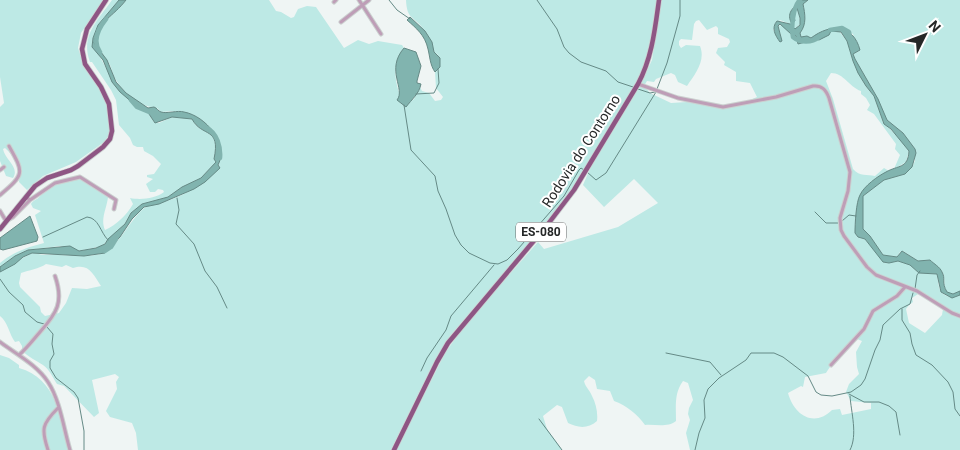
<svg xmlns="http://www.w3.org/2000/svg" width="960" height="450" font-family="Roboto,sans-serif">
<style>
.green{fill:#bde9e5;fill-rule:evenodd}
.water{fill:#81b4af;stroke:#658a86}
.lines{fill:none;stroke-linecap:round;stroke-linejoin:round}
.stream{stroke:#658a86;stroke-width:1}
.river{stroke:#81b4af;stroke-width:4.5}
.minor-casing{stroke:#cbd0cf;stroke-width:5}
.major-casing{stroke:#cbd0cf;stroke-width:6}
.minor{stroke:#be9eb7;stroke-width:3}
.major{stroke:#8e5684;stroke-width:4.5}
.labels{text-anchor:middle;stroke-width:4;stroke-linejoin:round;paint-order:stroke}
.shield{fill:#fff;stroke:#666868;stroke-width:1}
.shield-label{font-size:12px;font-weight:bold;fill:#252727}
.street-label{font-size:14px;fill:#252727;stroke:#fff}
</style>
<rect width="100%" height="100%" fill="#eff5f4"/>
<path class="green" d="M 0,0 L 103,0 L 81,33 L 78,48 L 83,63 L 107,98 L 110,128 L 109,135 L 104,142 L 76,162 L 43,176 L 27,190 L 19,182 C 21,168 15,157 5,148 L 3,149 C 5,160 20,167 13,178 L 6,176 L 0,161 L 0,107 L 4,103 L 0,77 Z
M 112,0 L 119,0 L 98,25 L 92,42 L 114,83 L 134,104 L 147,111 L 154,122 L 159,123 L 172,117 L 192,119 C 201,138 221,126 214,159 L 216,162 L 201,178 L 182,187 L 168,197 L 142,204 L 131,213 L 125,224 L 102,246 L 79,251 L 60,246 L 28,250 L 15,256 L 0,267 L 0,263 C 13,252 28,247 44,243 L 35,215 L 41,211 L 33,208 L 31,204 C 33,200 37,200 40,196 C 48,185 66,180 80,179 L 108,197 C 107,208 100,219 105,230 C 116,225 127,215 133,204 L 130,198 C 140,200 155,199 164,192 L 163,190 L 158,189 L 155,192 L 150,192 L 146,184 L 153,179 L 147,177 L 147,175 L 154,174 L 161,164 L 153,156 L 144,151 L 143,147 L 137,147 L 133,145 L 130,138 L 119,125 L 116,100 L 111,90 L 92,62 L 90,62 C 80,36 98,20 112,0 Z
M 126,0 L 269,0 L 276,11 L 281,12 L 291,18 L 294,17 L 298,9 L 307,6 L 316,7 L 344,48 L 358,40 L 369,44 L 378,41 L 402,45 L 404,48 C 390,64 395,90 406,105 L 414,99 L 420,87 L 422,91 L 429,93 L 435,101 L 441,100 L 443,97 L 436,88 L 435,72 L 437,71 L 438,55 L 434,52 C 431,44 430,37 424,30 C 414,15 407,21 406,0 L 657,0 L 649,50 L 640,76 L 575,186 L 554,214 L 450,336 L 433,364 L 391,450 L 138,450 L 136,433 L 132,423 L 110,417 L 106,411 L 117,389 L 116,382 L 119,377 L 115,374 L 92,380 L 99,413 L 94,417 L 64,386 L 57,384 C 53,378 50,370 43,365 C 35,360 29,357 22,351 L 22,346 L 19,341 L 15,342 C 9,334 8,322 0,316 L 0,272 C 6,268 28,254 33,253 C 36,253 41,255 44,255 C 58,254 95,259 105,252 C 119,245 130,220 143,209 C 147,205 168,201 175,198 C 194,190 205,181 219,167 C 219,159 220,148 218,139 C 217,135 214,133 211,130 C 193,114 186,109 161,112 L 157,108 C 141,107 124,94 116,80 C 113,76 112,70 110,65 C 106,58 101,52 95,46 C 92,26 116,14 126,0 ZM 46,264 L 62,267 L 66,265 L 73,268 C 89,263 93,274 101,286 L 87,289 L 72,288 L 66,303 L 59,313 L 45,316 L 41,312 L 40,307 L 20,287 L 19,283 L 21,273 C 29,270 39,269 46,264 Z
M 661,0 L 802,0 L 792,9 L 789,17 L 795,21 L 793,11 L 796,8 L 799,9 L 800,24 L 795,29 L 790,24 L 780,20 L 773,30 L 781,36 L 778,26 L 782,25 L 796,36 L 798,44 L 816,39 L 819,40 L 831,31 L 839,31 L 847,41 L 853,61 L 859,73 L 866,86 L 874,96 L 883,122 L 905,144 L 909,151 L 906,162 L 894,169 L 900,155 L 895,149 L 896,144 L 874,114 L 867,110 L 870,105 L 866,98 L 861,94 L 861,91 C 849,87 844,73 831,73 L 826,81 L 833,99 L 853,169 C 860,177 867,174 875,176 L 884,168 L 889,171 L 876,179 L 860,195 L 855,222 L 855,231 L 858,237 L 865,239 L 885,263 L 898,261 L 910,265 L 919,273 L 937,274 C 938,279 938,283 939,287 C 942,297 952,299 960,295 L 960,450 L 690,450 L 686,433 L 690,420 L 688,414 L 689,408 L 693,400 L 688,383 L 683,381 C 674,393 676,407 676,421 C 667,428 655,424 645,425 C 638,415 626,405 614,401 L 610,391 L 597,389 L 595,380 L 589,376 L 584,381 C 585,387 590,390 592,396 C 596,403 598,413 597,421 C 588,429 578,428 568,423 L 562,407 L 557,405 L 543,416 L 547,429 L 562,450 L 396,450 L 445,353 L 465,325 L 538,242 L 544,249 L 618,227 L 658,203 L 634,179 L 604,207 L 583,185 L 592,164 L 645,75 L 652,60 ZM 699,20 L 707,30 L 716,26 L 718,28 L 718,34 L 729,39 L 730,42 L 727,47 L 718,48 L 716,53 L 725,62 L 724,65 L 736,72 L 736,81 L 750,83 L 757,97 L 741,104 L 719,107 L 687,102 L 671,103 L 650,93 L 644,86 L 647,81 L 654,82 L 656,79 L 671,73 L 675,75 L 678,82 L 687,86 C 695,74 706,61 700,46 L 686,45 L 681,48 L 679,45 L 679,41 L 681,39 L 692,40 L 694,24 L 696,21 ZM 918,294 L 930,298 L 943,309 L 942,315 L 925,333 L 909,323 L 906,309 L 909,305 L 913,302 L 912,298 ZM 857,339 L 862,341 L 856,352 L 857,367 L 859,374 L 849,384 L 846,392 L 851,401 L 871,403 L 871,409 L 842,415 L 840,409 L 832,410 C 814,428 794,415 788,393 L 801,386 L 803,387 L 805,377 L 826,373 C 834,362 843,344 857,339 Z
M 808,0 L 960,0 L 960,291 L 953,294 L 948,293 C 943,287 945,285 944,277 C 943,269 935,266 930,260 L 918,261 L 903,251 L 900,252 L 897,257 L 883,255 L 870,236 L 863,229 L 863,196 L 884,180 L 905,174 L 912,167 L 915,161 L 915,149 L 903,133 L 887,120 L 875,94 L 855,59 L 853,54 L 859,51 L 853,34 L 841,29 L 832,28 L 811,38 L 801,38 L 800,33 C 806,24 805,13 803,4 Z
M 0,355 L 9,358 L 19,365 L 19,368 C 57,379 60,417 69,450 L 0,450 Z"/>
<path class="water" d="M 119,0 L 126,0 C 113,17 99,20 94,43 L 107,60 L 116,82 L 126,93 L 148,108 L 154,107 C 157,108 158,111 161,112 C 166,114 178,110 184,112 C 206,116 229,144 218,165 L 220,168 L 205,182 L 194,189 L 159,204 L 144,207 L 132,219 L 120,237 L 105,253 L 84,256 L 32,253 L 23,257 L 15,264 L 0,272 L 0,267 L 15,256 L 28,250 L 70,246 L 79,251 L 96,248 L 105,244 L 108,239 L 125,224 L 131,213 L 142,204 L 168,197 L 182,187 L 201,178 L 216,162 L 214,159 C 221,126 202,138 192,119 L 172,117 L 155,123 L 147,111 L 134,104 L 120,92 L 112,82 L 103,60 L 92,47 L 93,38 L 98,25 Z
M 802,0 L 808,0 L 803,4 C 805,14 807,24 800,33 L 801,37 L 807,36 L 811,38 C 831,23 853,24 860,50 L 853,54 L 855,59 L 878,99 L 887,120 L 903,133 L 915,149 L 916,153 L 912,167 L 905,174 L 884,180 L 863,196 L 863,229 L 870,236 L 883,255 L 897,257 L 902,251 L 918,261 L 930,260 C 934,264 940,267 942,272 C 946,279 941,282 947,292 L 953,294 L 960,291 L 960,295 L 952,298 L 941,292 L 937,274 L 919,273 L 910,265 L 898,261 L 889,263 L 883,262 L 865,239 L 858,237 L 855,233 C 855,224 856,202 860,195 C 864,186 878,176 886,172 C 898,165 908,169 909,151 L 891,129 L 884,124 L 874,96 L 866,86 L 858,73 L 853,61 L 847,41 L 841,32 L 831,31 L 829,35 L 819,40 L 816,39 L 798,44 L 796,36 L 791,34 L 780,24 L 778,26 L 782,41 L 780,42 C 775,35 771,28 777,21 L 790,24 L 795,29 L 800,25 L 800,18 L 797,8 L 795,8 L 793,11 L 795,21 L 791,22 C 786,12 795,6 802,0 Z
M 410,17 L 425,31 L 432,42 L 434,52 L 440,58 L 440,67 L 435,72 C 430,65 430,57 428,49 C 425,35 416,28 407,20 Z
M 404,48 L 416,52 L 421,66 L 417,81 L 417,83 L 421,84 C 419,94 412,99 406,107 L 397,100 C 406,89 385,70 404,48 Z
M 30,216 L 38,237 L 37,241 L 3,250 L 0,249 L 0,238 Z"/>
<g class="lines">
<path class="stream" d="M 389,0 L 397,10 L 410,19
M 537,0 L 557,29 L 564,47 L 569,53 L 581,62 L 606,71 L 618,82 L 633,87
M 638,89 L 650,93 L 655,92
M 657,89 L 667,63 L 680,16 L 680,0
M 416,94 L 434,93 L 439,83 L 438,69
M 404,105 L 411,150 L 435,176 L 438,191 L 446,209 L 455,235 L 461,245 L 469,253 L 490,263 L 498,264 L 507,260 L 518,249 L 564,196 L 579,170 L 581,168 L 584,170
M 587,172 L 596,180 L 606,173 L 656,92
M 177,198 L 179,210 L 176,224 L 194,244 L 205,271 L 217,287 L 227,308
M 815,212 L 826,223 L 839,223
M 842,221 L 849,215 L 856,216
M 43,237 L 87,217 C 99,218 100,232 108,240
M 0,279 L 9,292 L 23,305 L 25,312 L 37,322 L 44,324
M 915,289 L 917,275 L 920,271
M 902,309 L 902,320 L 910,333 L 912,344 L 916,355 L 932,365 L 948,382 L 953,392 L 955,409 L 960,416
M 47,327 L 53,334 L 52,344 L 54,354 L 50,361 L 50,368 L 56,378 L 74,392 L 78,398 L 84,431 L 84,450
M 666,353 L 710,362 L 721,375
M 421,371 L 427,358 L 446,330 L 451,316 L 494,265
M 849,394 L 864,402 L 879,402 L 889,406 L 896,412 L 900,435
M 850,396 C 851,412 858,435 850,450
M 539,419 L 562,450
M 695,450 L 699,433 L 705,418 L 704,400 L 708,389 L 719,378 L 746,360 L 751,353 L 774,353 L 783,357 L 808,376 L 816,392 L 821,395 L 832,396 L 851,392 L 861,385 L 865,379 L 875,350 L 880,340 L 883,325 L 900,309 L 910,304 L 913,293"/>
<path class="river" d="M 800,0 C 793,6 791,28 793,37 C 800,43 812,43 819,37
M 830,30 L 842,28 L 849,32 L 850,37
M 100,52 C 92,41 98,29 106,19
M 131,100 L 137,107 L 154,114
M 207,128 C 217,133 221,147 220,158
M 105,251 L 111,247 L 116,239"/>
<defs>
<path id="minor" d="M 359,0 L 381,34
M 334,2 L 336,0
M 341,22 L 369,0
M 638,84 L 678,98 L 723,107 L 776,97 L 813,86 C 822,85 826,90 829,98 L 850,172 L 848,191 L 840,218 L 841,230 L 844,236 L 867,267 L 876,275 L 917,291 L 952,313 L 960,316
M 0,170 L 4,167
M 0,195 C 25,174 24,173 9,146
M 26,197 L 30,200 L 55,183 L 80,177 L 116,200 L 114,209
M 0,211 L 6,221 L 13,217 L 30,200
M 0,342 C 16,354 37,365 48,382 C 60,400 64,430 70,450
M 19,355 C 27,348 33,340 40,332 C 57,313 64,302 55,276
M 831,365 L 864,329 L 873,311 L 897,296 L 905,287
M 48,450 C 41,429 42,424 58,408"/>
<path id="major" d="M 0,229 L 35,186 L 47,178 L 71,170 L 78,166 L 103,147 L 110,139 L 112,131 L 109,104 L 101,87 L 85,64 L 82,49 L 87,29 L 106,0
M 394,450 L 437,362 L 448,343 L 548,224 L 574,190 L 638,84 C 652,58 655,29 659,0"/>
</defs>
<use href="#minor" class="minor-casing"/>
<use href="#major" class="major-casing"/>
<use href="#minor" class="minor"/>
<use href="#major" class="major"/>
</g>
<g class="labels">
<rect class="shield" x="516" y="222.5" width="50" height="19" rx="4"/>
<g class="shield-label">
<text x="541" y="236">ES-080</text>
</g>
<g class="street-label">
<text transform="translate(581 151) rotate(-57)" y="5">Rodovia do Contorno</text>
</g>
</g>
<g transform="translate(925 35) rotate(48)" stroke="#ffffff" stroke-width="4" paint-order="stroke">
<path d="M0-4L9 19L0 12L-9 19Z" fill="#252727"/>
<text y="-8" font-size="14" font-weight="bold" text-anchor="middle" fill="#252727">N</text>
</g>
</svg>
